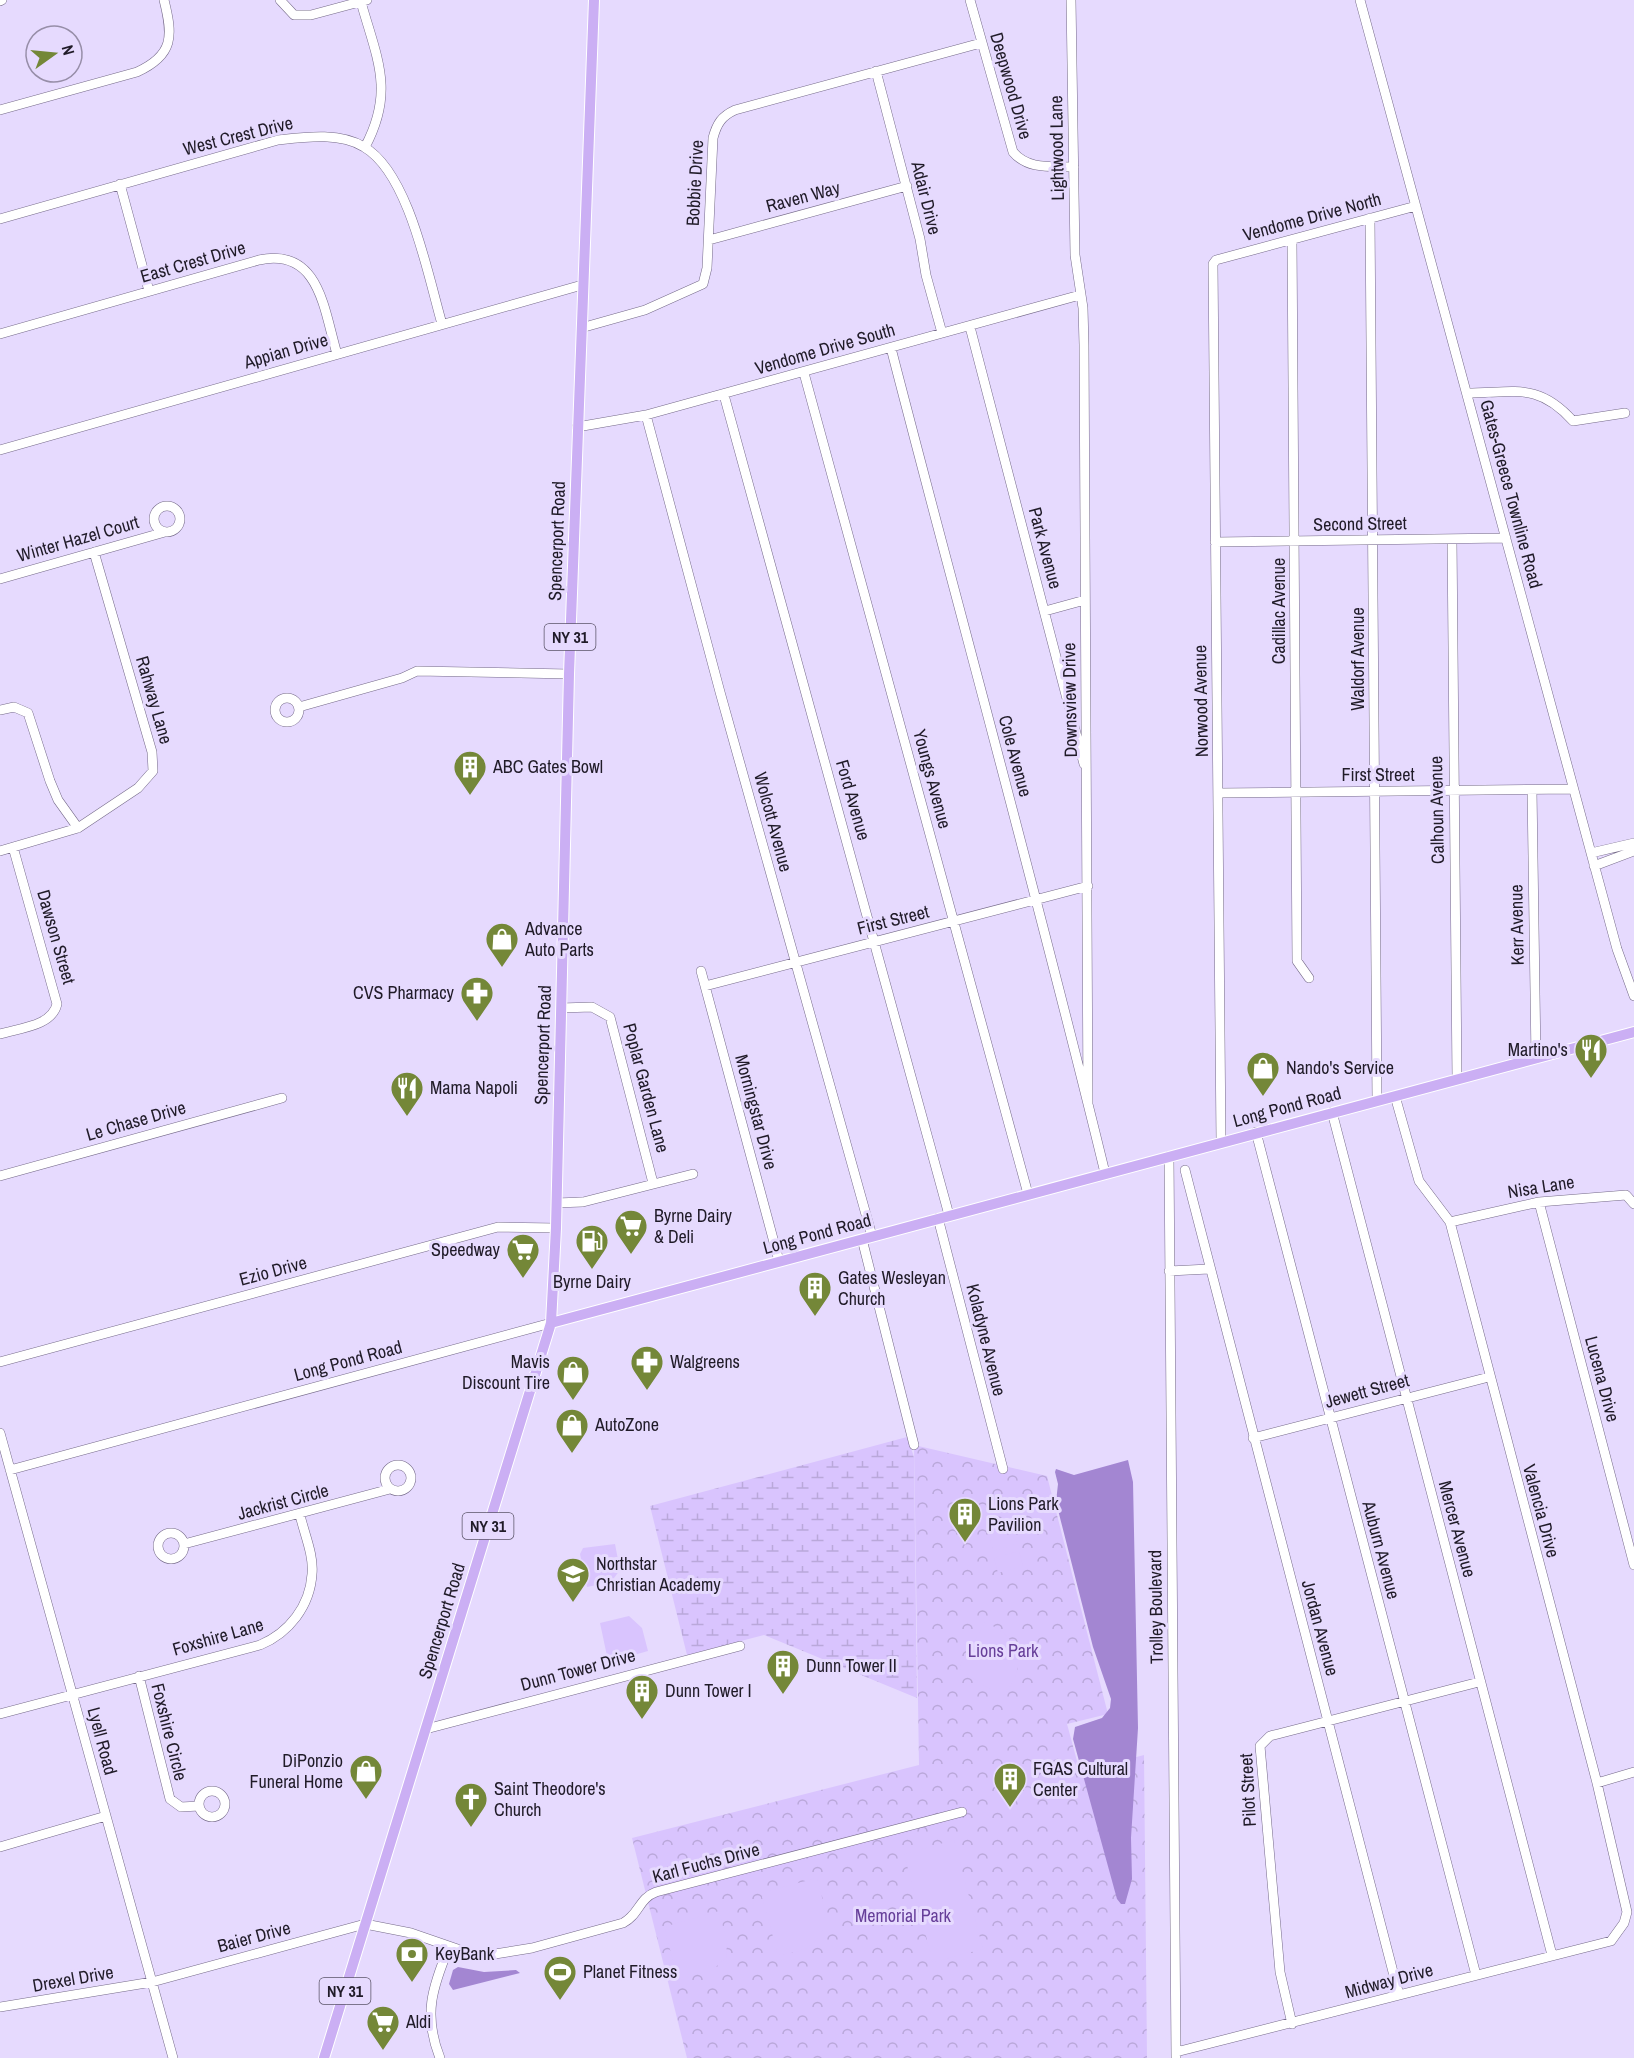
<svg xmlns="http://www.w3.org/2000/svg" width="1634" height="2058" font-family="'Archivo Narrow',sans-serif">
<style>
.wetland{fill:url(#wetland-marsh)}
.park{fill:url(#park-crowns)}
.garden{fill:#d9c4fe}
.water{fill:#a386d2}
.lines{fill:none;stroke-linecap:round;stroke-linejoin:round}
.minor-casing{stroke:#756a89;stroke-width:10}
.major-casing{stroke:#fff;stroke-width:12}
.minor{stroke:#fff;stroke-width:9}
.major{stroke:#cbaff4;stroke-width:10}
.labels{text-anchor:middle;stroke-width:6;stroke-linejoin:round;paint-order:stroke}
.shield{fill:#e6dafe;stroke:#5b5468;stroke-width:1.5}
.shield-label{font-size:16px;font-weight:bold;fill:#201b28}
.street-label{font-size:18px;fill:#201b28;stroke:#e6dafe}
.poi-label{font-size:18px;fill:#201b28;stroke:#e6dafe;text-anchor:start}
.park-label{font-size:18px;fill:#663e99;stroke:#e6dafe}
</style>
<defs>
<pattern id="wetland-marsh" width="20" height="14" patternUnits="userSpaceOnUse" patternTransform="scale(1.5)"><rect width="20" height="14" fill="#d9c4fe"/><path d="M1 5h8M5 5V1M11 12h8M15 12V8" fill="none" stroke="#baa8da"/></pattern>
<pattern id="park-crowns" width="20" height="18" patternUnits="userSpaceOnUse" patternTransform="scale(1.5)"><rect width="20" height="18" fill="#d9c4fe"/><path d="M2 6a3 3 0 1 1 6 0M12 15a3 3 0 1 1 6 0" fill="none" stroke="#baa8da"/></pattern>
</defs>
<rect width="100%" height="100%" fill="#e6dafe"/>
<path class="wetland" d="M 907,1437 L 914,1457 L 917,1698 L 764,1635 L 687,1655 L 650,1506 Z"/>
<path class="park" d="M 914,1445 L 1047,1476 L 1108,1714 L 1067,1724 L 1080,1772 L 1144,1755 L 1147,2058 L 687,2058 L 632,1838 L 919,1765 Z"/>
<path class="garden" d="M 1006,1503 L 1009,1514 L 985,1520 L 982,1510 Z
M 1010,1518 L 1013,1529 L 989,1536 L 986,1525 Z
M 1014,1533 L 1017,1544 L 993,1551 L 990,1540 Z
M 615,1544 L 620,1570 L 611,1582 L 587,1587 L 580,1554 L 583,1548 Z
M 1019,1551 L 1023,1566 L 998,1573 L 994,1558 Z
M 629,1616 L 642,1628 L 648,1651 L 613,1661 L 607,1656 L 600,1623 Z
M 985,1622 C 1022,1639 1029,1666 1002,1697 L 961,1670 L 960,1666 Z
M 954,1840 L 983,1949 L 933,1962 L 904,1854 Z
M 817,1878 C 830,1921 831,1950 778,1955 L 762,1897 L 764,1892 Z
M 719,1911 L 727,1943 L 726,1958 L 712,1970 L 678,1979 L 665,1931 L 667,1926 Z"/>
<path class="water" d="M 1128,1460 L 1133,1482 L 1138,1728 L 1131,1838 L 1132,1879 L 1125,1904 L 1121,1904 L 1117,1899 L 1073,1739 L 1075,1727 L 1102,1718 L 1110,1708 L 1111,1699 L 1093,1647 L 1056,1502 L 1058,1484 L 1055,1472 L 1056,1469 L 1074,1475 Z
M 458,1967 L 484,1972 L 516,1970 L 520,1973 L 453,1990 L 449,1984 L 453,1970 Z"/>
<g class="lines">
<defs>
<path id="minor" d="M 280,0 L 294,15 L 311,15 L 367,0
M 970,0 L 1013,152 C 1028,170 1051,166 1074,167
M 1071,0 L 1075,255 L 1083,308 L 1084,345 L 1088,1104
M 1360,0 L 1617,949 L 1634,996
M 0,1 L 2,0
M 361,2 C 377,59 395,91 365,147
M 876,71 L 920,239 L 926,275 L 942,333
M 0,110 L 137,72 C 174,55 173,36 164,0
M 120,184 L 149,291
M 1370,218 L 1377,1100
M 0,219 L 278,140 C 305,137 340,132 364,147 C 409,173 428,276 442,324
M 709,240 L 907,186
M 1292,240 L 1297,961 L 1309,978
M 970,327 L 1084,764
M 581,328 L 645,310 L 703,284 L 707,268 L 713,138 C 717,123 722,116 735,110 L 981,43
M 0,334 L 259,260 C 320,247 324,311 337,354
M 891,348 C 962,623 1038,897 1105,1173
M 804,373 L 1028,1194
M 1467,393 C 1515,393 1538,382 1573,421 L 1625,413
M 724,395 L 949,1215
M 646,415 L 720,692 L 872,1236
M 577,427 L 646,415 L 1080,295
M 0,450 L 582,285
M154 519a13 13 0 1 1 26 0a13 13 0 1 1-26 0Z
M 1452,539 L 1457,1080
M 1215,542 L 1506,538
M 0,579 L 165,532
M 1045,611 L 1085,600
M275 710a12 12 0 1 1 24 0a12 12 0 1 1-24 0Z
M 299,707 L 402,678 L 417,671 L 569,674
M 0,710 L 14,707 L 28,713 L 50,781 L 58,800 L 78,828
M 1532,790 L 1536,1059
M 1218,793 L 1573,789
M 0,851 L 78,828 L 138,788 L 153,771 L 152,752 L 94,552
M 1591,853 L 1634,843
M 1594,866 L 1634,851
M 701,971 L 779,1261
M 705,986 L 1088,886
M 561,1008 L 592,1007 L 610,1017 L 653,1183
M 0,1034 C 20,1028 52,1026 57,1004 L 13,847
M 1332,1112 L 1552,1955
M 1256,1132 L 1476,1975
M 1221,1142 L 1213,264 L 1216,260 L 1416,206
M 1169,1156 L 1176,2057
M 1185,1170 L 1399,1995
M 0,1176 L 282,1098
M 1539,1202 L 1634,1565
M 556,1203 L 583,1202 L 693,1174
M 938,1218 L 1003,1469
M 1450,1222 L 1539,1202 L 1626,1195 L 1634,1204
M 862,1239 L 914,1445
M 1169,1271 L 1209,1269
M 0,1362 L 498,1227 L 556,1228
M 0,1433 L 173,2058
M 1253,1438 L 1489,1377
M385 1478a13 13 0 1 1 26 0a13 13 0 1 1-26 0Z
M 10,1470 L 551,1323
M158 1546a13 13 0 1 1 26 0a13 13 0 1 1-26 0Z
M 184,1544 L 390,1489
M 139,1676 L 170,1799 L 181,1807 L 199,1806
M 0,1714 L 260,1645 C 289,1633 310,1606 312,1574 C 314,1555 304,1533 300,1515
M 426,1729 L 740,1646
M 1597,1783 L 1634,1772
M199 1804a13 13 0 1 1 26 0a13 13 0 1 1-26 0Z
M 0,1847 L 106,1816
M 0,2007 L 152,1982 L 365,1924 L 411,1933 L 469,1953 L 495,1954 L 532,1948 L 623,1923 C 639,1915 639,1898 656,1892 L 962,1812
M 1292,2024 L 1280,1972 L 1260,1746 L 1270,1736 L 1278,1734 L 1479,1682
M 1176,2052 L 1611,1941 L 1624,1923 L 1627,1912 L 1597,1783 L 1450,1222 L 1419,1181 L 1395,1096
M 440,2058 C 423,2015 432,1988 449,1947"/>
<path id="major" d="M 551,1323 L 1634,1032
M 324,2058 L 551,1323 L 556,1228 L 569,674 L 594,0"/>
</defs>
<use href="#minor" class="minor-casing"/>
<use href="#major" class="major-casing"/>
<use href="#minor" class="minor"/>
<use href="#major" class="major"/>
</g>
<defs>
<symbol id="building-pin" viewBox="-11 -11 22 30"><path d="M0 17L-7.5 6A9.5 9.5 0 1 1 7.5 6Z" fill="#748738" stroke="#e6dafe"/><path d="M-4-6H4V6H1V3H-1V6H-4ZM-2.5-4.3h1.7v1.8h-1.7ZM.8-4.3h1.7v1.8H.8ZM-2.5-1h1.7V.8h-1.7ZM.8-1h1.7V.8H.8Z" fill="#fff"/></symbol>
<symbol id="shop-pin" viewBox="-11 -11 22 30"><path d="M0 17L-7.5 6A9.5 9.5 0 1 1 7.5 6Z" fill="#748738" stroke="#e6dafe"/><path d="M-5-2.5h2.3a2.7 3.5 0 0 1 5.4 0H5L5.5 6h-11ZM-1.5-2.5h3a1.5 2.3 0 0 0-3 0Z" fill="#fff"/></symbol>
<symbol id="pharmacy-pin" viewBox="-11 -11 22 30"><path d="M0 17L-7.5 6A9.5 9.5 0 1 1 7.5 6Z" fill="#748738" stroke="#e6dafe"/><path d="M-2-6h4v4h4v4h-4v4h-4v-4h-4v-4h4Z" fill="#fff"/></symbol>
<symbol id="restaurant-pin" viewBox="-11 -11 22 30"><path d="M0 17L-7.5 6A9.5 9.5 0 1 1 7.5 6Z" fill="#748738" stroke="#e6dafe"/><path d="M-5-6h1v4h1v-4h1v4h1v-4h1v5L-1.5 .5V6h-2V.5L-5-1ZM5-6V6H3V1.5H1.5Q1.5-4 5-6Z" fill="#fff"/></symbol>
<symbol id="supermarket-pin" viewBox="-11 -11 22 30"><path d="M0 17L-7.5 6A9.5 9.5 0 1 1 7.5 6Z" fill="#748738" stroke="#e6dafe"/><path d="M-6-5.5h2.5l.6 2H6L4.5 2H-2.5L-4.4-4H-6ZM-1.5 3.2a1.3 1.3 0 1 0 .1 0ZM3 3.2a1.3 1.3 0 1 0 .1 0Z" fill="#fff"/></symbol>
<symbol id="fuel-pin" viewBox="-11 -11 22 30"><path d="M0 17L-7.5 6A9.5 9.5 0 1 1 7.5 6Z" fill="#748738" stroke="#e6dafe"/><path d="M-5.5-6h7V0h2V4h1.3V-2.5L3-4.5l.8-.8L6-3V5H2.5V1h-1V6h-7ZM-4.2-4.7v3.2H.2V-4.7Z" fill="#fff"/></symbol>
<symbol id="school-pin" viewBox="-11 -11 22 30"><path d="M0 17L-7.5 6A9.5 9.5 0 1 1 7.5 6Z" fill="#748738" stroke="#e6dafe"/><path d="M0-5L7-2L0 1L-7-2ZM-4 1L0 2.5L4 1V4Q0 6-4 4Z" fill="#fff"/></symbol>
<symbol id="church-pin" viewBox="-11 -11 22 30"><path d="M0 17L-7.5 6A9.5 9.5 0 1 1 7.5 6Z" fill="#748738" stroke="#e6dafe"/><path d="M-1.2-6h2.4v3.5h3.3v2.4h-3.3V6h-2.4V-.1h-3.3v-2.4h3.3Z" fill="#fff"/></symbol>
<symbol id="bank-pin" viewBox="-11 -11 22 30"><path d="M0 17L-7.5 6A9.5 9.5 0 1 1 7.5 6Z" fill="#748738" stroke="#e6dafe"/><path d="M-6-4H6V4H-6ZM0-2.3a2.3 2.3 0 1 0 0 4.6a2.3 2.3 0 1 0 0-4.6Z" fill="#fff"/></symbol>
<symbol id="stadium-pin" viewBox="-11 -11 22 30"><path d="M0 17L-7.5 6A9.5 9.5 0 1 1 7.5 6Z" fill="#748738" stroke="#e6dafe"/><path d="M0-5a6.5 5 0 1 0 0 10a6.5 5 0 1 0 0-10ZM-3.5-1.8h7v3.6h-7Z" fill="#fff"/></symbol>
</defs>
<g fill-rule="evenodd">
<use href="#building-pin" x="451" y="748" width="38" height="52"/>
<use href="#shop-pin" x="483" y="920" width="38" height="52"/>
<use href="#pharmacy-pin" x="458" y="974" width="38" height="52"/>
<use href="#restaurant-pin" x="1572" y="1031" width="38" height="52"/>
<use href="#shop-pin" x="1244" y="1049" width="38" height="52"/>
<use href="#restaurant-pin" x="388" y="1069" width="38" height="52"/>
<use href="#supermarket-pin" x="612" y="1207" width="38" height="52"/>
<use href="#fuel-pin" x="573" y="1222" width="38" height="52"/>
<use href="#supermarket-pin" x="504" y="1231" width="38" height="52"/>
<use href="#building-pin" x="796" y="1269" width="38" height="52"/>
<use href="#pharmacy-pin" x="628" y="1343" width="38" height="52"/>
<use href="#shop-pin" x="554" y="1353" width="38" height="52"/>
<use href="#shop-pin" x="553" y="1406" width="38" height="52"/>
<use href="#building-pin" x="946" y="1495" width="38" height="52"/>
<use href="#school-pin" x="554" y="1555" width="38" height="52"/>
<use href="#building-pin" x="764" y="1647" width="38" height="52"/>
<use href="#building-pin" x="623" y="1672" width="38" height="52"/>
<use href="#shop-pin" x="347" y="1752" width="38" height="52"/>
<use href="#building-pin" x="991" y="1760" width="38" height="52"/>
<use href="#church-pin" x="452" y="1780" width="38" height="52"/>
<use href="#bank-pin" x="393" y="1935" width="38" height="52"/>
<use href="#stadium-pin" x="541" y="1953" width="38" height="52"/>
<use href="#supermarket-pin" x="364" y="2003" width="38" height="52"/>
</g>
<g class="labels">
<g class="shield">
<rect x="544.5" y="624" width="51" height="26" rx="4.5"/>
<rect x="462.5" y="1513" width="51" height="26" rx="4.5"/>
<rect x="319.5" y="1978" width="51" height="26" rx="4.5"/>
</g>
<g class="shield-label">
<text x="570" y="643">NY 31</text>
<text x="488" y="1532">NY 31</text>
<text x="345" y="1997">NY 31</text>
</g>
<g class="street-label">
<text transform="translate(1011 86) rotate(74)" y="6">Deepwood Drive</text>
<text transform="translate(238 136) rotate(-14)" y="6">West Crest Drive</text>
<text transform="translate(1057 148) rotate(-91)" y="6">Lightwood Lane</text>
<text transform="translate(695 183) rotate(-87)" y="6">Bobbie Drive</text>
<text transform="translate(803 197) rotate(-15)" y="6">Raven Way</text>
<text transform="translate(926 198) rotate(76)" y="6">Adair Drive</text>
<text transform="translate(1312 217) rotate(-15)" y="6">Vendome Drive North</text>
<text transform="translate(193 262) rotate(-16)" y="6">East Crest Drive</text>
<text transform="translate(825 349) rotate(-16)" y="6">Vendome Drive South</text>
<text transform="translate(286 351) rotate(-16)" y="6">Appian Drive</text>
<text transform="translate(1511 494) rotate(75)" y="6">Gates-Greece Townline Road</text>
<text transform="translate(1360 524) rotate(-1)" y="6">Second Street</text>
<text transform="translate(78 539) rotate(-16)" y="6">Winter Hazel Court</text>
<text transform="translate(557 541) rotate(-88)" y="6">Spencerport Road</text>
<text transform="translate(1045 548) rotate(75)" y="6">Park Avenue</text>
<text transform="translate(1279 611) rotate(-90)" y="6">Cadillac Avenue</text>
<text transform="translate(1358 659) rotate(-90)" y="6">Waldorf Avenue</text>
<text transform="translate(154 700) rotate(74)" y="6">Rahway Lane</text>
<text transform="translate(1070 700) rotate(-91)" y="6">Downsview Drive</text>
<text transform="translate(1201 701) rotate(-91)" y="6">Norwood Avenue</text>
<text transform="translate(1015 756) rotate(75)" y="6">Cole Avenue</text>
<text x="1378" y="781">First Street</text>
<text transform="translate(932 779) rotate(75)" y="6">Youngs Avenue</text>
<text transform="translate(853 800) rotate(74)" y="6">Ford Avenue</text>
<text transform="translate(1437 810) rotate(-91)" y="6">Calhoun Avenue</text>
<text transform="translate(773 822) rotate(75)" y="6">Wolcott Avenue</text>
<text transform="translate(893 920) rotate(-14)" y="6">First Street</text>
<text transform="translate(1517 925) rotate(-91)" y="6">Kerr Avenue</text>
<text transform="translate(56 937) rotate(74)" y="6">Dawson Street</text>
<text transform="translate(543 1045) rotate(-88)" y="6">Spencerport Road</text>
<text transform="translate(646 1088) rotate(75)" y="6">Poplar Garden Lane</text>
<text transform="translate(1287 1107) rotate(-15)" y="6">Long Pond Road</text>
<text transform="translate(756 1112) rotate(75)" y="6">Morningstar Drive</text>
<text transform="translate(136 1121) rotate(-16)" y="6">Le Chase Drive</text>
<text transform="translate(1541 1187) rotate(-9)" y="6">Nisa Lane</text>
<text transform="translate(817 1234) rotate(-15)" y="6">Long Pond Road</text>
<text transform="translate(273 1271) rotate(-15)" y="6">Ezio Drive</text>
<text transform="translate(986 1340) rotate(76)" y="6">Koladyne Avenue</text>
<text transform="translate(348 1361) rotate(-15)" y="6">Long Pond Road</text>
<text transform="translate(1602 1379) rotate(75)" y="6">Lucena Drive</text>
<text transform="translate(1367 1391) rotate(-15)" y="6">Jewett Street</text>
<text transform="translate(283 1502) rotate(-15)" y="6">Jackrist Circle</text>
<text transform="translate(1541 1511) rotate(75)" y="6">Valencia Drive</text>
<text transform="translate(1457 1529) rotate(75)" y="6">Mercer Avenue</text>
<text transform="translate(1381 1550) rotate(75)" y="6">Auburn Avenue</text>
<text transform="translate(1156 1607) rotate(-91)" y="6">Trolley Boulevard</text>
<text transform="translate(442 1621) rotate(-73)" y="6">Spencerport Road</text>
<text transform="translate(1320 1628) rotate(75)" y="6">Jordan Avenue</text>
<text transform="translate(218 1637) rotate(-16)" y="6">Foxshire Lane</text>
<text transform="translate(578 1670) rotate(-15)" y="6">Dunn Tower Drive</text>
<text transform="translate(169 1732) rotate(76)" y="6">Foxshire Circle</text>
<text transform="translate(102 1741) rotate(75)" y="6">Lyell Road</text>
<text transform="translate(1248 1790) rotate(-93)" y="6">Pilot Street</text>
<text transform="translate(706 1863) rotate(-15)" y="6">Karl Fuchs Drive</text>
<text transform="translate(254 1937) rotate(-15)" y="6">Baier Drive</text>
<text transform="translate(73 1979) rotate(-10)" y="6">Drexel Drive</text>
<text transform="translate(1389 1981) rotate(-15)" y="6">Midway Drive</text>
</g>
<g class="poi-label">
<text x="493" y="773">ABC Gates Bowl</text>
<text x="525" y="935">Advance<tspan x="525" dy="21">Auto Parts</tspan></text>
<text x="454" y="999" text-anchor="end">CVS Pharmacy</text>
<text x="1568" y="1056" text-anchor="end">Martino's</text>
<text x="1286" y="1074">Nando's Service</text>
<text x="430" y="1094">Mama Napoli</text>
<text x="654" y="1222">Byrne Dairy<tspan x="654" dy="21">&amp; Deli</tspan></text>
<text x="500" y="1256" text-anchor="end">Speedway</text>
<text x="838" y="1284">Gates Wesleyan<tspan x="838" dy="21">Church</tspan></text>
<text x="592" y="1288" text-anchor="middle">Byrne Dairy</text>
<text x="550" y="1368" text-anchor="end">Mavis<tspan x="550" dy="21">Discount Tire</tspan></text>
<text x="670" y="1368">Walgreens</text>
<text x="595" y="1431">AutoZone</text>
<text x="988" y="1510">Lions Park<tspan x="988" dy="21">Pavilion</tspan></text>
<text x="596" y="1570">Northstar<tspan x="596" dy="21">Christian Academy</tspan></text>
<text x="806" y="1672">Dunn Tower II</text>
<text x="665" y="1697">Dunn Tower I</text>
<text x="343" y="1767" text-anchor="end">DiPonzio<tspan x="343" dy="21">Funeral Home</tspan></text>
<text x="1033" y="1775">FGAS Cultural<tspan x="1033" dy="21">Center</tspan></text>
<text x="494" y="1795">Saint Theodore's<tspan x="494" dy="21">Church</tspan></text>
<text x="435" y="1960">KeyBank</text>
<text x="583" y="1978">Planet Fitness</text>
<text x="406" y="2028">Aldi</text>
</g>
<g class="park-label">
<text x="1003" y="1657">Lions Park</text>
<text x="903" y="1922">Memorial Park</text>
</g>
</g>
<g transform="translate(54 54) rotate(75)"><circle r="28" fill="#e6dafe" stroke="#978ea8" stroke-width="1.5"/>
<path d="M0-4.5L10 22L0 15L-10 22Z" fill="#748738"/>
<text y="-9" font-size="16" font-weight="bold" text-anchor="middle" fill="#201b28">N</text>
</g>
</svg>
